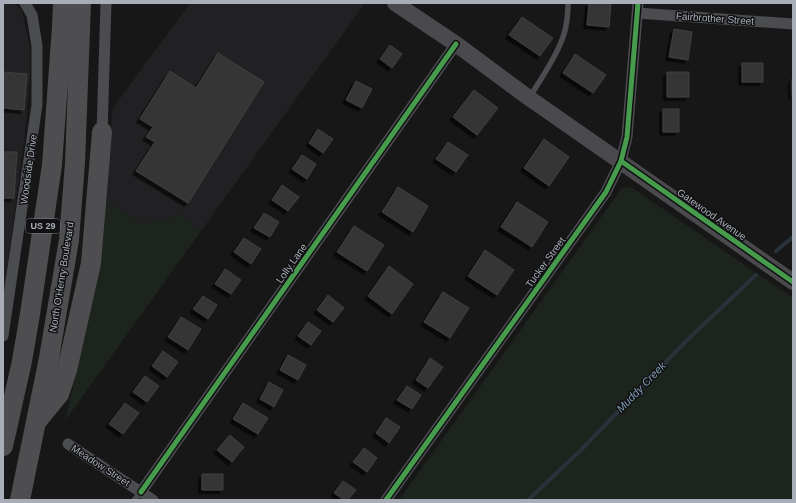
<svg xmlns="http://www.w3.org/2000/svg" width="796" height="503" font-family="Helvetica,sans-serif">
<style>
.built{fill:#212123}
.green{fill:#1d241e}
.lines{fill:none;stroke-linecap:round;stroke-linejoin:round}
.stream{stroke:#2a3239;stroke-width:4}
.building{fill:#353536;stroke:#3f4043;filter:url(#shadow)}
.lane{stroke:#4b4c50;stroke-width:5.5}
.street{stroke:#4b4c50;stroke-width:11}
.secondary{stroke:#4a4a4e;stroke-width:16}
.highway{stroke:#4e4e51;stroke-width:20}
.cycleway-casing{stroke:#111113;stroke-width:8}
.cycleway{stroke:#469c4c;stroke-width:5}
.labels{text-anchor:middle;stroke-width:3;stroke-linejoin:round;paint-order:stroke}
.shield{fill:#111113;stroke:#7b7e86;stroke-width:1}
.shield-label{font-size:9px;font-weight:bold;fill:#a8adb8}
.street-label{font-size:10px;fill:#a8adb8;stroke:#111113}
.water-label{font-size:11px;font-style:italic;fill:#7f9bb3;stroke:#111113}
</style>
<defs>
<filter id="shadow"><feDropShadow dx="-3.5" dy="3.5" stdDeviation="0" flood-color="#0009"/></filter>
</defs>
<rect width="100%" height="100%" fill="#171717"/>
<path class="built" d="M 3,3 L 14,3 L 22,11 L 30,47 L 30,75 L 25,133 L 3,302 Z
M 190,3 L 365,3 L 201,231 L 180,215 L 143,225 L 104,198 L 113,108 Z"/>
<path class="green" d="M 631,187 L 793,298 L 793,500 L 399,500 L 622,188 Z
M 104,198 L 143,225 L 180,215 L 201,231 L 65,421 L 76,374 Z"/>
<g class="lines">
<path class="stream" d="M 776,251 L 793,237
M 528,500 L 581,450 L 686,341 L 756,275"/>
</g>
<path class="building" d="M 589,3 L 611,3 L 609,27 L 587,25 Z
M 522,17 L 553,38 L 540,56 L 509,35 Z
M 674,29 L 692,32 L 688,60 L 669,57 Z
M 390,45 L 402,54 L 392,68 L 380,59 Z
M 218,53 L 264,82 L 188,203 L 136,171 L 155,142 L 146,137 L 153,127 L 140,119 L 170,71 L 196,88 Z
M 575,54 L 606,75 L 593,93 L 563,73 Z
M 742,63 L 763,63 L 763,82 L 742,82 Z
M 3,72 L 27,74 L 24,110 L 3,108 Z
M 667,72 L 689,72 L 689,97 L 667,97 Z
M 792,79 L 793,79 L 793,95 L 792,95 Z
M 356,81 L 372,89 L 362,108 L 346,100 Z
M 474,90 L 498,108 L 477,135 L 453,117 Z
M 663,109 L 679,109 L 679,132 L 663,132 Z
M 318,129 L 333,139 L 323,153 L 309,143 Z
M 544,139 L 569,157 L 549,186 L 524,168 Z
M 448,142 L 468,155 L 456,172 L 436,159 Z
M 3,152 L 17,152 L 14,198 L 3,198 Z
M 302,155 L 316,164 L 307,179 L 292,169 Z
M 282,185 L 299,197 L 288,211 L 272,200 Z
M 398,187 L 428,206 L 413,232 L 382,212 Z
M 517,202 L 548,222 L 532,247 L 501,227 Z
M 264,213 L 279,222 L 270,237 L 254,228 Z
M 354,226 L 384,245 L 367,271 L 337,252 Z
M 244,238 L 261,249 L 251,264 L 234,252 Z
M 485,250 L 514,270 L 497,295 L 468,276 Z
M 389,266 L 413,284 L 392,314 L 368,296 Z
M 225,269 L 241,280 L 231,294 L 215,284 Z
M 443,292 L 469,308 L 450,338 L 424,322 Z
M 328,295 L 344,308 L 333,322 L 317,310 Z
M 203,296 L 217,305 L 208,319 L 193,309 Z
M 181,317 L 201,329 L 188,350 L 168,337 Z
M 308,322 L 321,331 L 311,345 L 298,336 Z
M 163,351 L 178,362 L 167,377 L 152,366 Z
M 288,355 L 306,365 L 298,380 L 280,370 Z
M 430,358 L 443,367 L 428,388 L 416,380 Z
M 145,376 L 159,386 L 147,402 L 133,392 Z
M 269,382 L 283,390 L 274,407 L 260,399 Z
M 407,386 L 421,395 L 412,409 L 397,400 Z
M 125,403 L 139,413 L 123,434 L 109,424 Z
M 243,403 L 268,418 L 258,434 L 233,419 Z
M 386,418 L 400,427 L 389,443 L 376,433 Z
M 230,435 L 244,447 L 232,462 L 217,450 Z
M 364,448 L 377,458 L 367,472 L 353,462 Z
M 202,474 L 223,474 L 223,490 L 202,490 Z
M 343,481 L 356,490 L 348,500 L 344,500 L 334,493 Z"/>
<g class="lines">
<path class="lane" d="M 530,97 C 541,78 556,58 563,37 C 567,26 568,14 568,3
M 134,500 L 141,492"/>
<path class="street" d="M 637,13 L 793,24
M 102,132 L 106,3
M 3,336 L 37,105 L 37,46 L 32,15 L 25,3
M 68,444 L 153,500
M 141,492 L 456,44
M 386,500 L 606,192 L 621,161 L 627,137 L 638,3"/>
<path class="secondary" d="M 395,3 L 456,44 L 529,98 L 793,282"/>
<path class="highway" d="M 37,421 L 59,394 L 67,370 L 91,263 L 102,132
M 3,446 L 22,361 L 30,314 L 52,165 L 62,27 L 63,3
M 20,500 L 49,358 L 69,240 L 75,163 L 81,3"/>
<defs>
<path id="cycleway" d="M 621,161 L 793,282
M 141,492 L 456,44
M 386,500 L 606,192 L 621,161 L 627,137 L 638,3"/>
</defs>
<use href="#cycleway" class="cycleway-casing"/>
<use href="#cycleway" class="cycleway"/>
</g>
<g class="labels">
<rect class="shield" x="26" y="219" width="34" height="14" rx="3"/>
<g class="shield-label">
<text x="43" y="229">US 29</text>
</g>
<g class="street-label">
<text transform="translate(715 18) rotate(4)" y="4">Fairbrother Street</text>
<text transform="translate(28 169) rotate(-82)" y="4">Woodside Drive</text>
<text transform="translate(712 214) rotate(35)" y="4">Gatewood Avenue</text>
<text transform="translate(545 262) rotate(-54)" y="4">Tucker Street</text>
<text transform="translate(291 263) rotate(-55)" y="4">Lolly Lane</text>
<text transform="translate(61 277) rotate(-81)" y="4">North O'Henry Boulevard</text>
<text transform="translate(101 465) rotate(33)" y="4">Meadow Street</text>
</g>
<g class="water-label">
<text transform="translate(641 387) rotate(-46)" y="4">Muddy Creek</text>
</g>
</g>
<rect width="796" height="503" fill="none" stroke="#a8adb8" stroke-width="8"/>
</svg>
